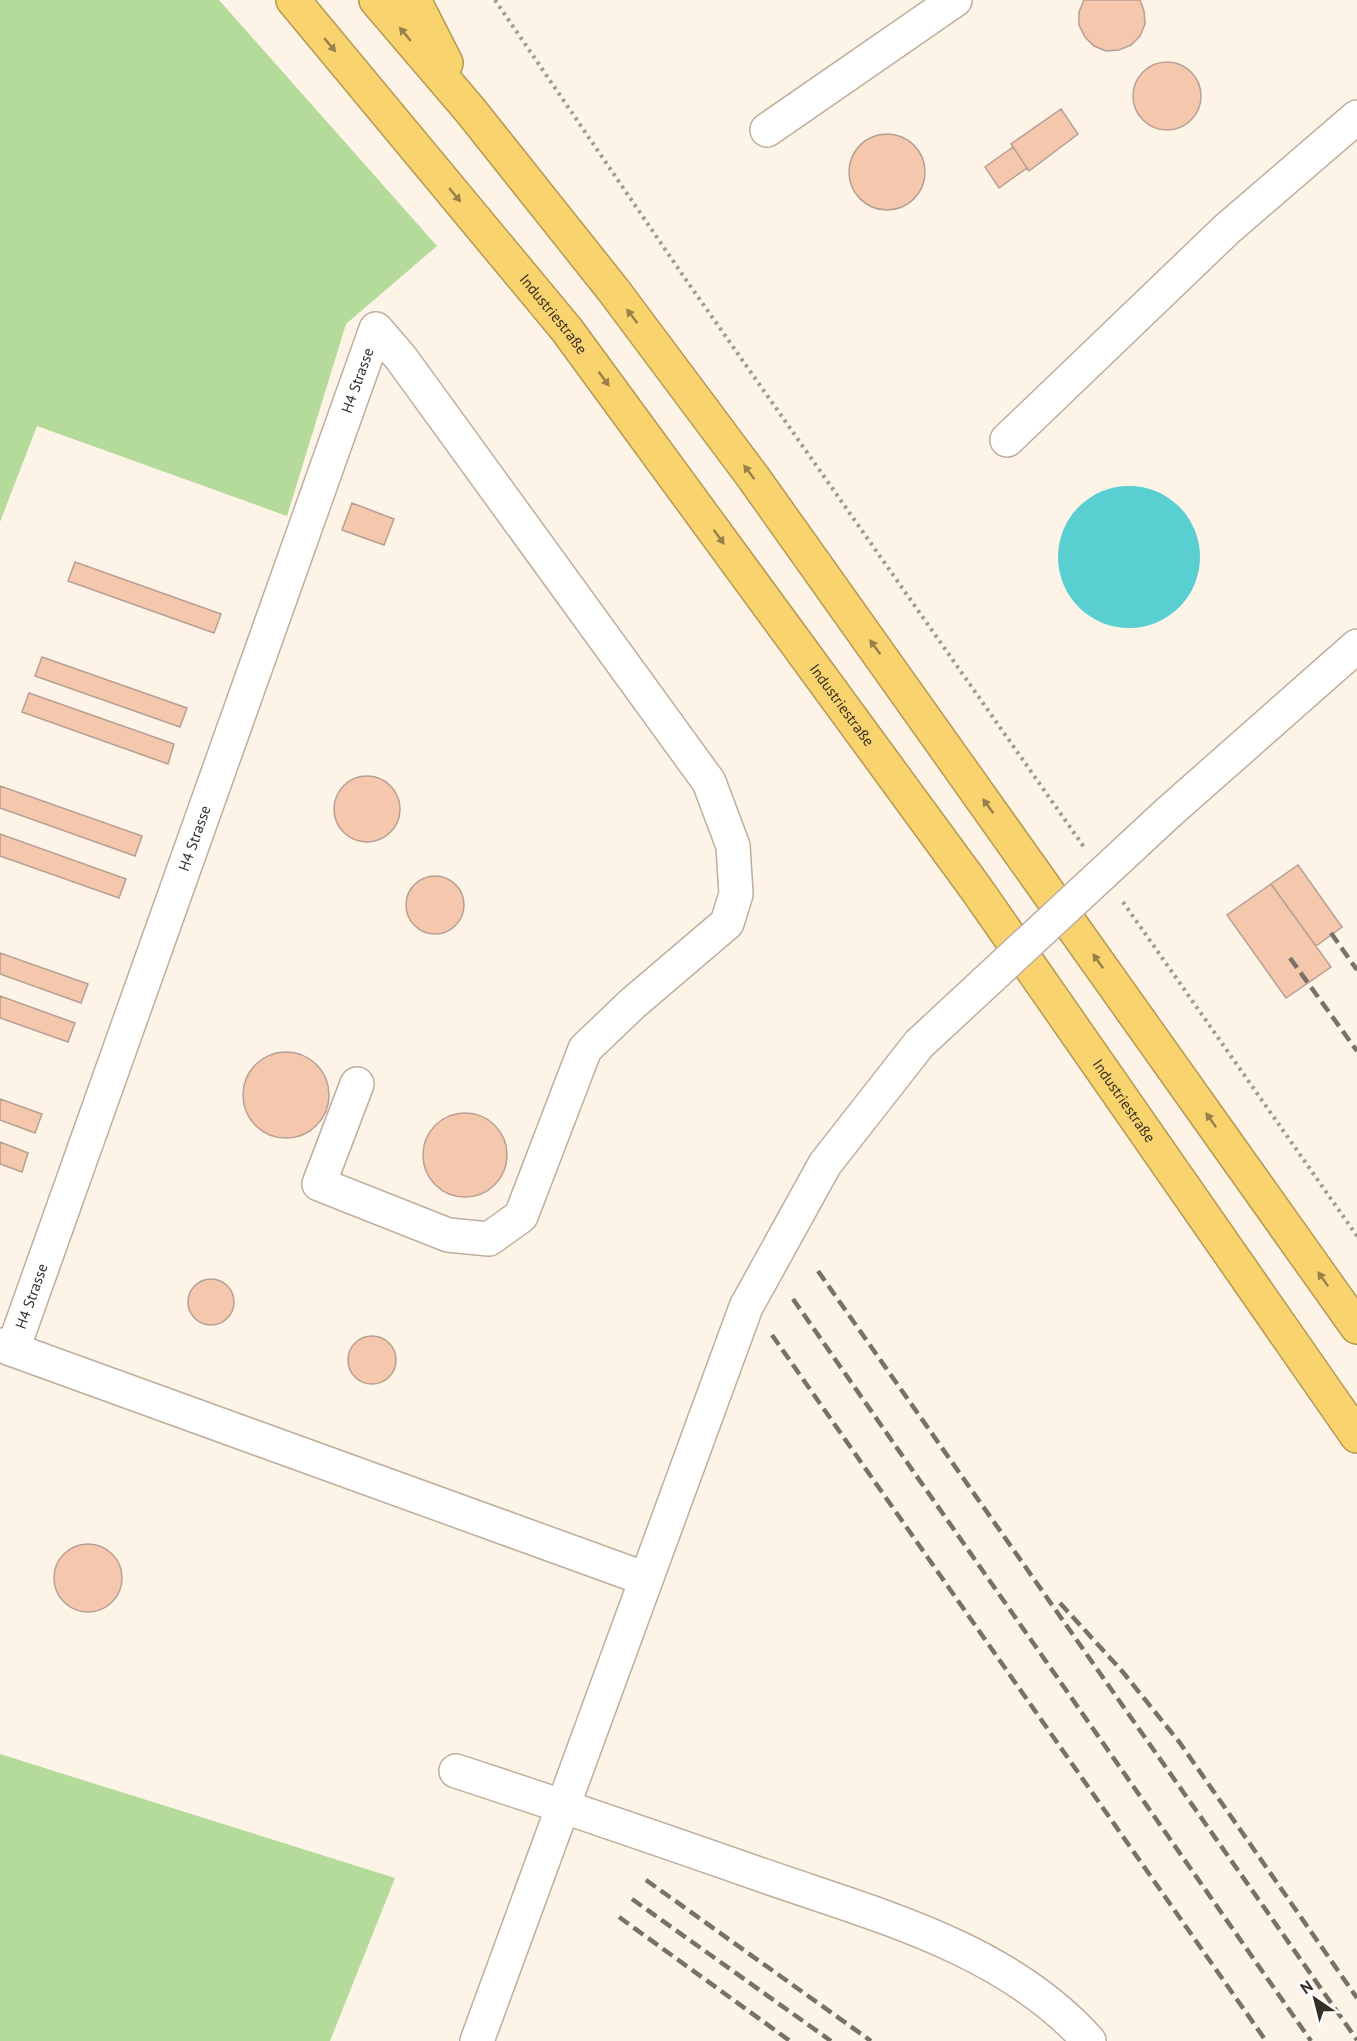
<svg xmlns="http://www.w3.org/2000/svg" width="1357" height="2041" font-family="'PT Sans',sans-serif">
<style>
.green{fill:#b4db99}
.water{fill:#5acfd1}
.building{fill:#f5c7ad;stroke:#b6a094;stroke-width:1.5}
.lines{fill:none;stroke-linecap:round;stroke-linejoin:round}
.minor-casing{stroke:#bfae9d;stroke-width:36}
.highway-casing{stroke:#b49954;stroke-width:36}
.path{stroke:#a39a90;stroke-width:4;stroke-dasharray:3 4.5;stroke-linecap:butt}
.minor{stroke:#fff;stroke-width:33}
.highway{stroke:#f9d36d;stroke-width:33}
.rail{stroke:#797168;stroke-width:4.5;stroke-dasharray:12 6;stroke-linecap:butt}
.minor-bridge-casing{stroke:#bfae9d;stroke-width:36;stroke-linecap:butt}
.minor-bridge{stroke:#fff;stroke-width:33}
.oneway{fill:#97804a}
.labels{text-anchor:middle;stroke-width:5;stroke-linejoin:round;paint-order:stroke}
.street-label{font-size:15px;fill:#352e27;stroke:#fff}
</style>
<rect width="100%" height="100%" fill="#fdf3e7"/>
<path class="green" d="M 0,0 L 219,0 L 437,246 L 346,324 L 287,516 L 37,426 L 0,522 Z
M 0,1754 L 395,1878 L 330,2041 L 0,2041 Z"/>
<path class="water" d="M1058 557a71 71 0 1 1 142 0a71 71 0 1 1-142 0Z"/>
<path class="building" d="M 1084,0 L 1140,0 L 1144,11 L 1145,24 L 1140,36 L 1131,45 L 1119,50 L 1106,51 L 1094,46 L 1085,37 L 1079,25 L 1079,12 Z
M1133 96a34 34 0 1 1 68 0a34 34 0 1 1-68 0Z
M 1061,109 L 1078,134 L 1029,171 L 1011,144 Z
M849 172a38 38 0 1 1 76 0a38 38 0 1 1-76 0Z
M 1013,147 L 1027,168 L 999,188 L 985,167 Z
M 352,503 L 394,519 L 384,545 L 342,530 Z
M 75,562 L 221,614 L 214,633 L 68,581 Z
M 42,657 L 187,708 L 180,727 L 35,676 Z
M 29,693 L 174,744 L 168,764 L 22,712 Z
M334 809a33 33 0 1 1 66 0a33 33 0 1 1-66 0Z
M 0,786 L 142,836 L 135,856 L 0,808 Z
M 0,834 L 126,879 L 119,898 L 0,856 Z
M 1298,865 L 1342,927 L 1316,946 L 1271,884 Z
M406 905a29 29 0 1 1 58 0a29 29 0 1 1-58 0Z
M 1271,884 L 1331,967 L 1286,998 L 1227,915 Z
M 0,953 L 88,984 L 81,1003 L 0,974 Z
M 0,996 L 75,1023 L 68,1042 L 0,1018 Z
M243 1095a43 43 0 1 1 86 0a43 43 0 1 1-86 0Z
M 0,1099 L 42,1114 L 35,1133 L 0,1120 Z
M423 1155a42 42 0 1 1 84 0a42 42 0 1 1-84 0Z
M 0,1142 L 28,1153 L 22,1172 L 0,1164 Z
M188 1302a23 23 0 1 1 46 0a23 23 0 1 1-46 0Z
M348 1360a24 24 0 1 1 48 0a24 24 0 1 1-48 0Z
M54 1578a34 34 0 1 1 68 0a34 34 0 1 1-68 0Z"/>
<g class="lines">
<defs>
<g id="minor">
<path d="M 767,130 L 955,0"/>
<path d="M 1007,440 L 1227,229 L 1357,117"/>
<path d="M 1169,812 L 1357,646"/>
<path d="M 0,1345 L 646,1579"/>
<path id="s1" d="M 13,1349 L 376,329 L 401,358 L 709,782 L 733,846 L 736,894 L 727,923 L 632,1004 L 585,1049 L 521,1216 L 489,1239 L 448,1235 L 319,1184 L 357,1084"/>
<path d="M 456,1771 C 557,1804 656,1838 756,1873 C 872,1914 1004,1946 1089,2041"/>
<path d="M 477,2041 L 746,1307 L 825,1164 L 919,1044"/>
</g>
<g id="highway">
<path id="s2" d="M 293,0 L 567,330 L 977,890 L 1357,1436"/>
<path d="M 376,0 L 470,110 L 614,291 L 753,477 L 1357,1327"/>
<path d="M 414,0 L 446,63"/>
</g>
</defs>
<use href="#minor" class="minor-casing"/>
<use href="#highway" class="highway-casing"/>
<path class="path" d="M 495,0 L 684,277 L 1084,847
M 1123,902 L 1357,1236"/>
<use href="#minor" class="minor"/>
<use href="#highway" class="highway"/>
<path class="rail" d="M 1331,933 L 1357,970
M 1290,958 L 1357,1051
M 818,1271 L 1357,2040
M 793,1299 L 1311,2041
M 772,1335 L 1266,2041
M 1060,1603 L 1122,1671 L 1180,1743 L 1357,1998
M 646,1880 L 871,2041
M 632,1899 L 831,2041
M 619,1917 L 790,2041"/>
<defs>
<path id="minor-bridge" d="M 919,1044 L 1169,812"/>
</defs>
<use href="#minor-bridge" class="minor-bridge-casing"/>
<use href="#minor-bridge" class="minor-bridge"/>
</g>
<defs><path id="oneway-solid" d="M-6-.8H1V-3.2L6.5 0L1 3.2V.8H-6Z" transform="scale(1.5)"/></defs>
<g class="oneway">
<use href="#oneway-solid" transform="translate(405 34) rotate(-130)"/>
<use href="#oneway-solid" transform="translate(330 45) rotate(50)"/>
<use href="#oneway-solid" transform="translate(455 195) rotate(50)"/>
<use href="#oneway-solid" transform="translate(632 316) rotate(-127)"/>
<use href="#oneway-solid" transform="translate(604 379) rotate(54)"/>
<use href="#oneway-solid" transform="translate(749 472) rotate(-127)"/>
<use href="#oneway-solid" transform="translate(719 537) rotate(54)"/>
<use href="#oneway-solid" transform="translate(875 647) rotate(-126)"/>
<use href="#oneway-solid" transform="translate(988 806) rotate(-126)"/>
<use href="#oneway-solid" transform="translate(1098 961) rotate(-125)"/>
<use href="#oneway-solid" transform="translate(1211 1120) rotate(-125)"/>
<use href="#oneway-solid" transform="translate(1323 1279) rotate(-125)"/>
</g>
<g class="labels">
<g class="street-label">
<text dy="5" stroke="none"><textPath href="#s2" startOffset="408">Industriestraße</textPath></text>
<text dy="5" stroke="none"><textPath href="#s1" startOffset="1028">H4 Strasse</textPath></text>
<text dy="5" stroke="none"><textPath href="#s2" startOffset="894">Industriestraße</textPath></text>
<text dy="5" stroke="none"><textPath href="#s1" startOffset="542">H4 Strasse</textPath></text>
<text dy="5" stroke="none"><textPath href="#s2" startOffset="1380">Industriestraße</textPath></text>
<text dy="5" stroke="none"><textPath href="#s1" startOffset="56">H4 Strasse</textPath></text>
</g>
</g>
<g transform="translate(1315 1999) rotate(325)" stroke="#ffffff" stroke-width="4.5" paint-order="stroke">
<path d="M0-4.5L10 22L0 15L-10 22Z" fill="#352e27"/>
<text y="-9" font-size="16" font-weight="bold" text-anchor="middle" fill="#352e27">N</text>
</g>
</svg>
